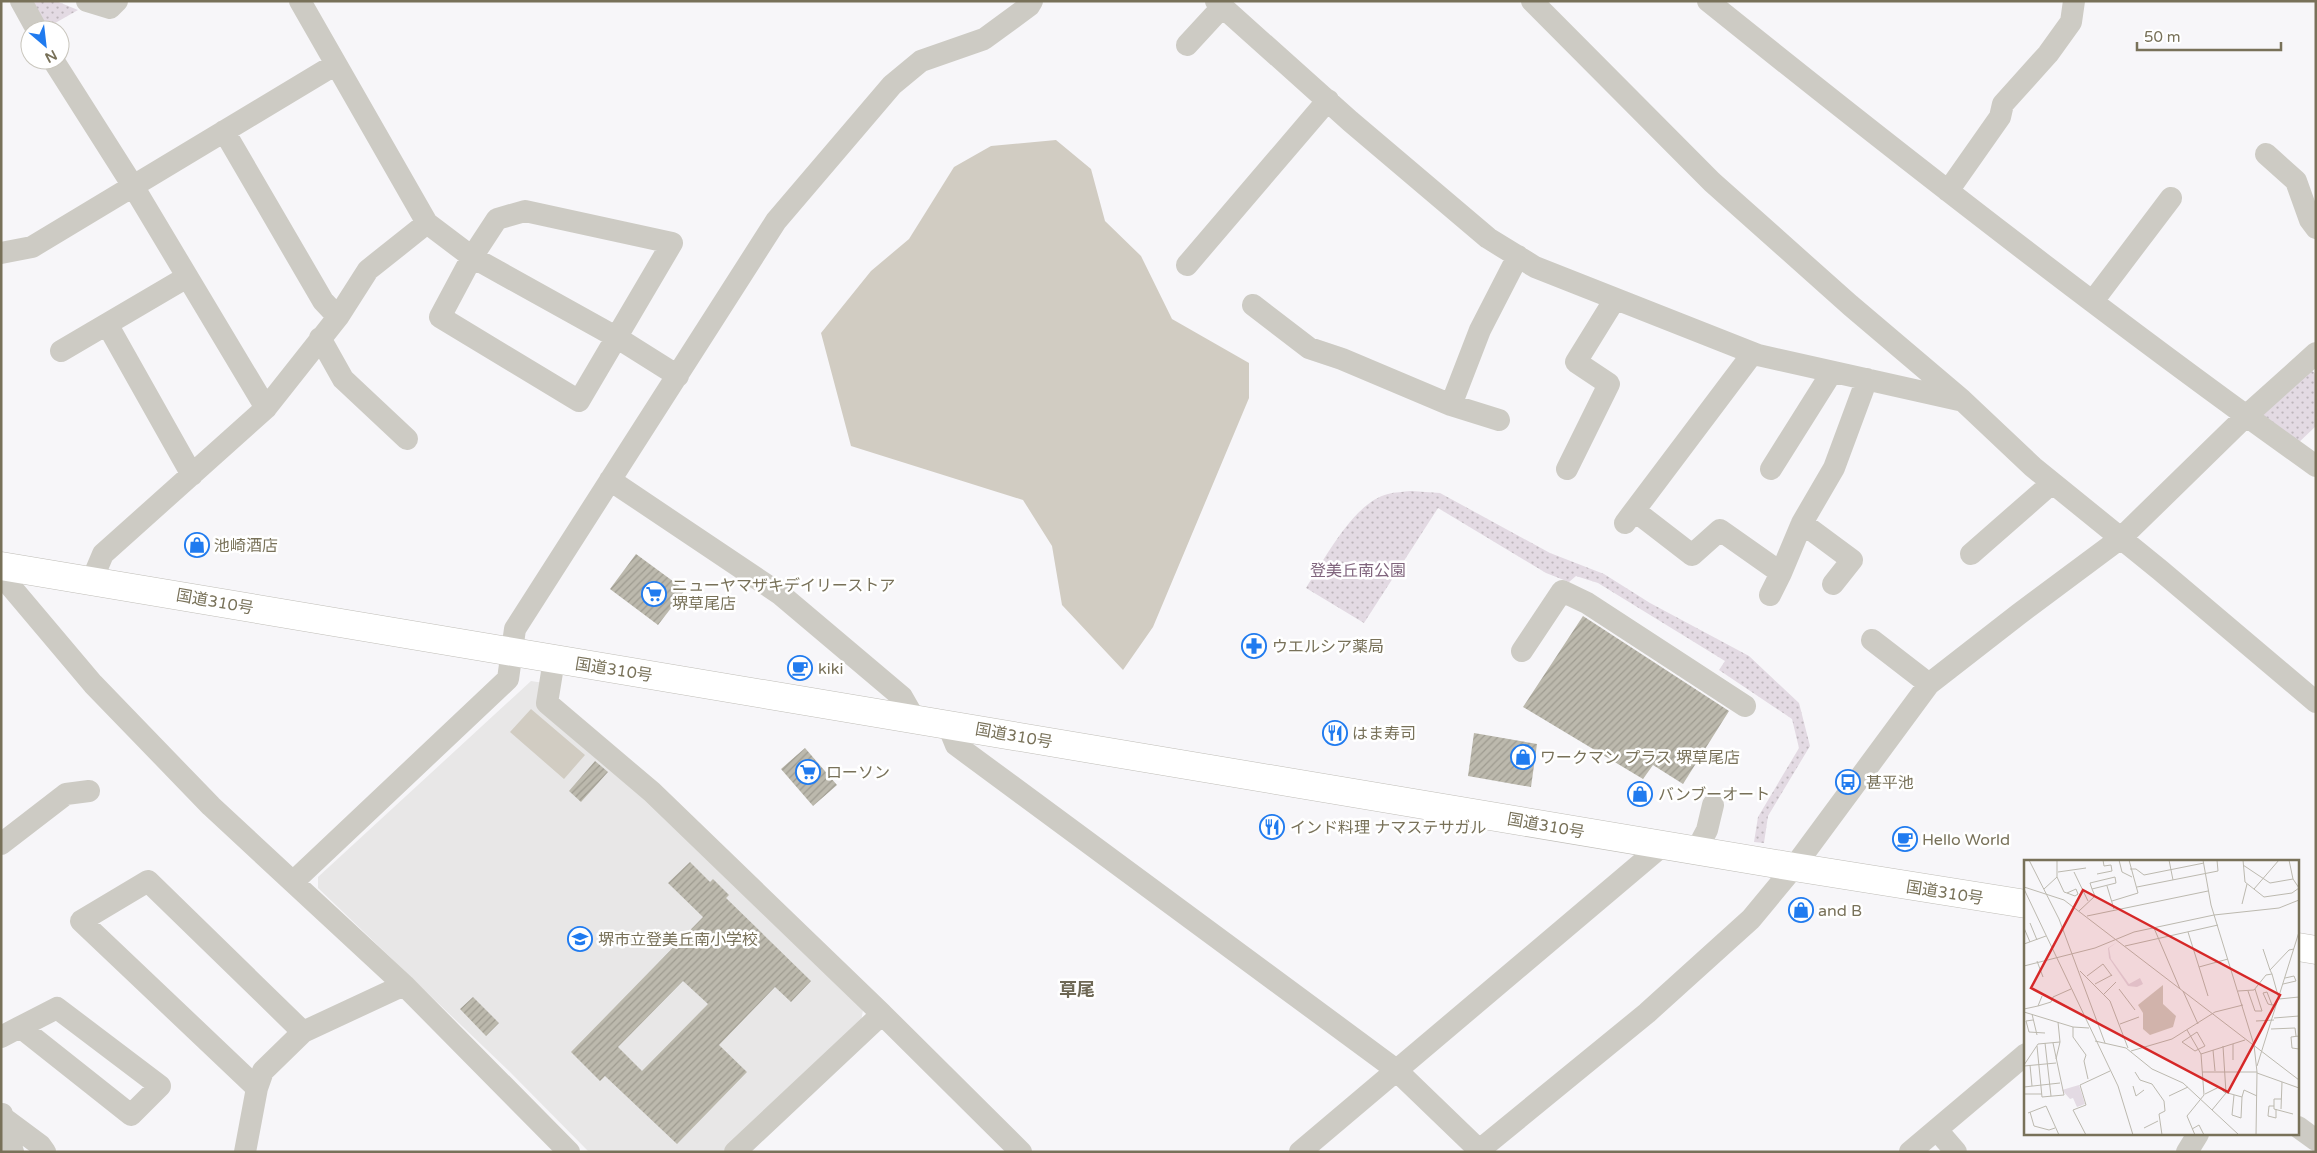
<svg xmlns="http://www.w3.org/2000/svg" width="2317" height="1153" font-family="'Varela Round','Noto Sans JP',sans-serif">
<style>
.built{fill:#e8e7e7}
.green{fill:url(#green-dots)}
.water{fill:#d1ccc2}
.building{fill:url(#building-hatch);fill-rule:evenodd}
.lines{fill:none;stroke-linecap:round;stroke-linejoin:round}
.highway-casing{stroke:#bfbdb7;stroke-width:29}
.minor{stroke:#cdcbc4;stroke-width:22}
.highway{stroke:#fff;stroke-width:28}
.labels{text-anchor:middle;stroke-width:5;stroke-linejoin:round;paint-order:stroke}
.poi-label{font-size:16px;fill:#787159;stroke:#fff;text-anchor:start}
.park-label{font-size:16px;fill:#80657d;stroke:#fff}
.street-label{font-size:16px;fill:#787159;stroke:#fff}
.neighbourhood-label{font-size:18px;font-weight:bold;fill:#6e6855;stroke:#fff}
.inset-road{fill:none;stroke:#bcb9af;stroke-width:1}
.view{fill:#d62828;fill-opacity:0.15;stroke:#d62828;stroke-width:2.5}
.inset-edge{fill:none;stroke:#787159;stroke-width:2.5}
</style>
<defs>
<pattern id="green-dots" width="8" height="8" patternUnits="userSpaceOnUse" patternTransform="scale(1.25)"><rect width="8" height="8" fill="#e3dae3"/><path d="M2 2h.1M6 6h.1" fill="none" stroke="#bdb5bb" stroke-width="1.8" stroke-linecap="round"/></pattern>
<pattern id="building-hatch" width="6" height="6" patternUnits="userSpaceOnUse" patternTransform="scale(1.25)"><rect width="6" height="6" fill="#bcb9ad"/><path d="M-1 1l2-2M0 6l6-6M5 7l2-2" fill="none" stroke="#9e9b90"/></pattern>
</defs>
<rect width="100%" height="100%" fill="#f7f6f9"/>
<path class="built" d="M 531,681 L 544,683 L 692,843 L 863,1010 L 861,1022 L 723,1152 L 589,1152 L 510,1072 L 318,888 L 318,877 Z"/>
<path class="green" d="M 28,1 L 56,1 L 78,10 L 43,30 Z
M 2307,367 L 2316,374 L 2316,426 L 2295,446 L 2260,418 Z
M 1411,491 L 1440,493 L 1550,553 L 1604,574 L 1650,603 L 1749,656 L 1799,703 L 1810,746 L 1768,816 L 1764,843 L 1754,842 L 1758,817 L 1799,748 L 1792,719 L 1719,670 L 1725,661 L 1598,583 L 1576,576 L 1569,582 L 1546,573 L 1438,508 L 1364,623 L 1306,588 C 1324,560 1354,502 1388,494 C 1395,492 1403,492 1411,491 Z"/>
<path class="water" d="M 1056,140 L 1091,169 L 1105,221 L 1141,256 L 1172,319 L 1249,363 L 1249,398 L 1153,627 L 1123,670 L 1062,605 L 1052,546 L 1023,500 L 851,446 L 821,333 L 871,271 L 909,239 L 954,167 L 991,146 Z
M 531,709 L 585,755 L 564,779 L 510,732 Z"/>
<path class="building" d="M 636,554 L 685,590 L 658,625 L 610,589 Z
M 1583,616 L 1729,711 L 1683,784 L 1653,765 L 1643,779 L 1523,707 Z
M 1474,733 L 1537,744 L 1531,787 L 1468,776 Z
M 805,748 L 837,785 L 813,806 L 781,769 Z
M 595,761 L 608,772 L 581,802 L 569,791 Z
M 690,862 L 710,882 L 713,879 L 729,895 L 726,898 L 811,981 L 791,1002 L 775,987 L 719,1045 L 747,1072 L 677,1144 L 605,1076 L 600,1081 L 571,1052 L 703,917 L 668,883 ZM 683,981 L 708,1004 L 642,1071 L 618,1047 Z
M 473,997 L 499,1023 L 486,1036 L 460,1009 Z"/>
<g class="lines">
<defs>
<path id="highway" d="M 1,566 L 1794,867 L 2026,904
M 2298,947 L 2316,950"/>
</defs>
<use href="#highway" class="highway-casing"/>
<path class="minor" d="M 21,1 L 37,30
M 87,1 L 110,8 L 117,1
M 300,1 L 427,223 L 472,257 L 616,337 L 678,376
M 1216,1 L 1350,121 L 1488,238 L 1535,267 L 1758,355 L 1959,400
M 1532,1 L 1712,182 L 1850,305 L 1962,400 L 2033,467 L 2160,570 L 2316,702
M 1708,1 C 1907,161 2108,318 2316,466
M 1187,45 L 1222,7
M 53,60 L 133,186 L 266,408
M 224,131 L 323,301 L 338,317
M 2266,154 L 2296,181 L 2310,220 L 2316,228
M 1948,191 L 2000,117 L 2003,104 L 2048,54 L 2071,22 L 2074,1
M 525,211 L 672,243 L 579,401 L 440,317 L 472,257 L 497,219 Z
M 1,253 L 32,247 L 336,64
M 1187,265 L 1328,100
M 2093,301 L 2171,198
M 1253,305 L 1309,348 L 1342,359 L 1451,405 L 1499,420
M 107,324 L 192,475
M 320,338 L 343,379 L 407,439
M 61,351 L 187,277
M 1451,405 L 1480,330 L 1518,256
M 1567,469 L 1609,384 L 1576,362 L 1615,299
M 1771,469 L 1832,372
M 610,480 L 780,594 L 902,697 L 914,718
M 1635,511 L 1692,555 L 1720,530 L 1781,573 L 1802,523 L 1834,468 L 1867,379
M 1625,523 L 1753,353
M 1802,523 L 1852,560 L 1833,584
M 1971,554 L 2052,483
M 1,575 L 93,684 L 211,806 L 404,985 L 569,1152
M 92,580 L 103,554 L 266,408 L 338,317 L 368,270 L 427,223
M 1770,595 L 1781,573
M 1872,640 L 1929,684
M 1522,651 L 1562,591 L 1587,603 L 1745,706
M 554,660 L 547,703 L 652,792 L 882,1014 L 735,1152
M 947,723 L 956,745 L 1395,1069 L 1479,1150
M 1,844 L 66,794 L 89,791
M 1696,851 L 1707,830 L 1713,805
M 293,882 L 508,679 L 515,629 L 776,221 L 892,85 L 921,61 L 984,39 L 1029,6 L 1032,1
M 882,1014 L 1021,1152
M 1,1037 L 20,1027 L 131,1115 L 160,1086 L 57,1008 L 20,1027
M 257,1088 L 81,921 L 148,881 L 303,1032
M 2,1114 L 13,1152
M 1,1116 L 40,1145 L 45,1152
M 2298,1127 L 2316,1140
M 1937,1130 L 1956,1152
M 245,1152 L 257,1088 L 263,1071 L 303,1032 L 404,985
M 1300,1152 L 1663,845
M 1477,1152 L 1647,1013 L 1751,919 L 1794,867 L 1929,684 L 2019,614 L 2121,538 L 2246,416 L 2316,353
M 1910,1152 L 2026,1054
M 2187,1152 L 2198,1134"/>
<use href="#highway" class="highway"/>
</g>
<defs>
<symbol id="shop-ring" viewBox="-11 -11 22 22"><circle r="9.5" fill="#fff" stroke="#207bef" stroke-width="1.5"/><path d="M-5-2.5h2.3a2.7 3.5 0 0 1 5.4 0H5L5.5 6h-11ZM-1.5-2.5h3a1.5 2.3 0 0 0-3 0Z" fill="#207bef"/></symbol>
<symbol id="supermarket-ring" viewBox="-11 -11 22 22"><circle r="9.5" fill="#fff" stroke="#207bef" stroke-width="1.5"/><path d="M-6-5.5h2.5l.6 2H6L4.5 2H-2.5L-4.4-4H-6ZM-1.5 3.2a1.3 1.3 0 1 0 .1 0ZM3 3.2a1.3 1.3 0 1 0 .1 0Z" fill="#207bef"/></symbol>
<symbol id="pharmacy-ring" viewBox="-11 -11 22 22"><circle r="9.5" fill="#fff" stroke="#207bef" stroke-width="1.5"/><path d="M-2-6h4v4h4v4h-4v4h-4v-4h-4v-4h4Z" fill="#207bef"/></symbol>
<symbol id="cafe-ring" viewBox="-11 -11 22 22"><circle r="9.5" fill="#fff" stroke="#207bef" stroke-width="1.5"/><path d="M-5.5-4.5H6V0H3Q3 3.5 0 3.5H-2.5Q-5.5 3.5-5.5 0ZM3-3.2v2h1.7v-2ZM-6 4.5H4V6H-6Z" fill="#207bef"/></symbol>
<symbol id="restaurant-ring" viewBox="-11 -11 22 22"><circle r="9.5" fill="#fff" stroke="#207bef" stroke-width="1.5"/><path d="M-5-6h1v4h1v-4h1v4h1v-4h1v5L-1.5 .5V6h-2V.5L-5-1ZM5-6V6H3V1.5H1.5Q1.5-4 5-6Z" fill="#207bef"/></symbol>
<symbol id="bus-ring" viewBox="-11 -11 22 22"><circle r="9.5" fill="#fff" stroke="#207bef" stroke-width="1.5"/><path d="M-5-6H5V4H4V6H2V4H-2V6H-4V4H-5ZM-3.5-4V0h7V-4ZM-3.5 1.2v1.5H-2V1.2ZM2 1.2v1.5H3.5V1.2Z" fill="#207bef"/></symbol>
<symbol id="school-ring" viewBox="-11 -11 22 22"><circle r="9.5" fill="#fff" stroke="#207bef" stroke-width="1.5"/><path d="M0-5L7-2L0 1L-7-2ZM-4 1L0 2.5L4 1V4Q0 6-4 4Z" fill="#207bef"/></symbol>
</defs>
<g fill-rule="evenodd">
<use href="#shop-ring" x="183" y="531" width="28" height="28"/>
<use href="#supermarket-ring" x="640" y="580" width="28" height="28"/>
<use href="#pharmacy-ring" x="1240" y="632" width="28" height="28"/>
<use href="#cafe-ring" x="786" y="654" width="28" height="28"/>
<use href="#restaurant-ring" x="1321" y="719" width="28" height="28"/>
<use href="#shop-ring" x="1509" y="743" width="28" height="28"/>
<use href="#supermarket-ring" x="794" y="758" width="28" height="28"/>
<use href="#bus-ring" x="1834" y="768" width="28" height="28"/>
<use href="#shop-ring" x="1626" y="780" width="28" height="28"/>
<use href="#restaurant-ring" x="1258" y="813" width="28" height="28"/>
<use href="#cafe-ring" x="1891" y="825" width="28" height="28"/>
<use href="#shop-ring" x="1787" y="896" width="28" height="28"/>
<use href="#school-ring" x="566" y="925" width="28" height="28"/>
</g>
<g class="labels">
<g class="poi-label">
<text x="214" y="551">池崎酒店</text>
<text x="672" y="591">ニューヤマザキデイリーストア<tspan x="672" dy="18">堺草尾店</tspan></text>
<text x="1272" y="652">ウエルシア薬局</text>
<text x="818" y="674">kiki</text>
<text x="1352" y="739">はま寿司</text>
<text x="1540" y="763">ワークマン プラス 堺草尾店</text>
<text x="826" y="778">ローソン</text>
<text x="1866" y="788">甚平池</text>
<text x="1658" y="800">バンブーオート</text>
<text x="1290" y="833">インド料理 ナマステサガル</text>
<text x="1922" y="845">Hello World</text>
<text x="1818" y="916">and B</text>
<text x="598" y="945">堺市立登美丘南小学校</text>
</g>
<g class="park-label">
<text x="1358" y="576">登美丘南公園</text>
</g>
<g class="street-label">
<text transform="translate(215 601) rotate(10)" y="6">国道310号</text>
<text transform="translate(614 669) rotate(9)" y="6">国道310号</text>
<text transform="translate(1014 735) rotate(10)" y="6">国道310号</text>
<text transform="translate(1546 825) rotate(10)" y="6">国道310号</text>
<text transform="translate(1945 892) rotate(9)" y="6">国道310号</text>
</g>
<g class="neighbourhood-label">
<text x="1077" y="996">草尾</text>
</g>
</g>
<g transform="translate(2024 860)">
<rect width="275" height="275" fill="#f7f6f9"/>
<path d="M 93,82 L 85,88 L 87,99 L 105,124 L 116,118 L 119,124 L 113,127 L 104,126 L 85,98 L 84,88 Z" fill="#e3dae3"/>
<path d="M 55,225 L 61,244 L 53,247 L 49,238 L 46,239 L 38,230 Z" fill="#e3dae3"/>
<path d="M 139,125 L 139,144 L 152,156 L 149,167 L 126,175 L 119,169 L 119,153 L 114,145 Z" fill="#d1ccc2"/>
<path class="inset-road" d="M 5,0 L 35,59 L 81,183M 29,0 L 56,0M 95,0 L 98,12 L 108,17M 145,0 L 149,20M 179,0 L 187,45 L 230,185 L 233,212 L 232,275M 219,0 L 221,22 L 240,37 L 268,33 L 275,28M 265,0 L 269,19 L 275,28M 219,5 L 246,23 L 269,19M 106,9 L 112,9 L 120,15 L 180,3M 34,12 L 62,8M 50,12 L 64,41M 73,14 L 88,11 L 87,5 L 80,6 L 79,0M 33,17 L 40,32 L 43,33 L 51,36 L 54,34 L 52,29 L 43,33M 83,26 L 90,49M 0,27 L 40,40 L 275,220M 113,27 L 194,11 L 193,0M 0,29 L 94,226 L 109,275M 20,29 L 33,17 L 33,0M 230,29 L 255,0M 88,41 L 114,33 L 105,0M 218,44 L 223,24M 55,51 L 71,36 L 68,29 L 66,23 L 91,17 L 92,23 L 68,29M 63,56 L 184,31M 6,63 L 13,80M 0,68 L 6,82M 130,68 L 156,129M 164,72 L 175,107M 0,84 L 22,76M 101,86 L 194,65M 239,89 L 246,110M 13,101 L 19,117M 0,106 L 71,88 L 110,72 L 190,55 L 255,48 L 275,40M 56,111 L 86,141 L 104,188M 248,114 L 255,139 L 275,137M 63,116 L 79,104 L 88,116M 71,124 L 88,115M 259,124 L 272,121 L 270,116 L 261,118M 95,129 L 111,150M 159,131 L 174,164M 214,131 L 230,130 L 242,115 L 248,114 L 246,110 L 265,90 L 270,89M 224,131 L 231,151 L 238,151 L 231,129M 239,133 L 243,132 L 248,145 L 252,145M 239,133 L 244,144 L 248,145M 80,134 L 92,122M 184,136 L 175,107 L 204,99M 14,146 L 27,142 L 29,137 L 47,129M 0,149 L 14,146 L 18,136M 0,152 L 49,167 L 65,168M 8,154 L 13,175M 250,158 L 275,156M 9,160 L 2,161 L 5,172 L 21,173M 232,161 L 250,160M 96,164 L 115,157M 49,167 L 49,177 L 62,195 L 60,201 L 64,219M 247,169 L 271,168 L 272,176M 163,170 L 177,194 L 180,235 L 163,256 L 171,275M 173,172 L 181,186 L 171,191 L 158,182 ZM 275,176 L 267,177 L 268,188 L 275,189M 71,181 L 102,188 L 128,209 L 159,223 L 215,275M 21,183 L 27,236M 209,184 L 209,200M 13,186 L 18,237 L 40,235 L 29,183M 189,190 L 191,211M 107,191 L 148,179 L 191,152 L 219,145M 177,194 L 221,180M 32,199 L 36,182 L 34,162M 0,205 L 14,184 L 36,182M 6,205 L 8,226M 0,206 L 32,203M 233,206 L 275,72M 111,212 L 116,220 L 128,224 L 140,241 L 141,251 L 135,254 L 138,275M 178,212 L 233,212M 233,213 L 275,228M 109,226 L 112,236 L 120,230M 0,227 L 36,223M 0,234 L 18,234M 181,234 L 195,227 L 200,232 L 218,237 L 217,258 L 208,255 L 210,235M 145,236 L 164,227M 218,237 L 220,230 L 233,236M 257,239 L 250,239 L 250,249 L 269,254M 250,246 L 245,246 L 244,256 L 252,258 L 252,249M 257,249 L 258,222M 188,250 L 202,233 L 199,186M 6,252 L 10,266 L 25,270 L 31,268M 4,253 L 22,246 L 35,275M 120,268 L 134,261M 168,269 L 175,265 L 180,275M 62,275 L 49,250 L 62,245 L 56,225 L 86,211"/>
<path class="view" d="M 59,30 L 256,135 L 204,232 L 7,128 Z"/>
<rect width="275" height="275" class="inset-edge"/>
</g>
<rect width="2317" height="1153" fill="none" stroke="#787159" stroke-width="5"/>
<g transform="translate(45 45) rotate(152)"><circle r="24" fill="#ffffff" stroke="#c9c6bd"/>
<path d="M0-4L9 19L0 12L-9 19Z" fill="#207bef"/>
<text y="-8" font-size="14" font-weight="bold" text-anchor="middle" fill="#787159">N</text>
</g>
<path d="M2137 42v8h144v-8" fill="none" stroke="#787159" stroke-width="2.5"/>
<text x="2144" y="42" font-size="15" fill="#787159" stroke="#ffffff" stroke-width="4" paint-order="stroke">50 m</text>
</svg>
